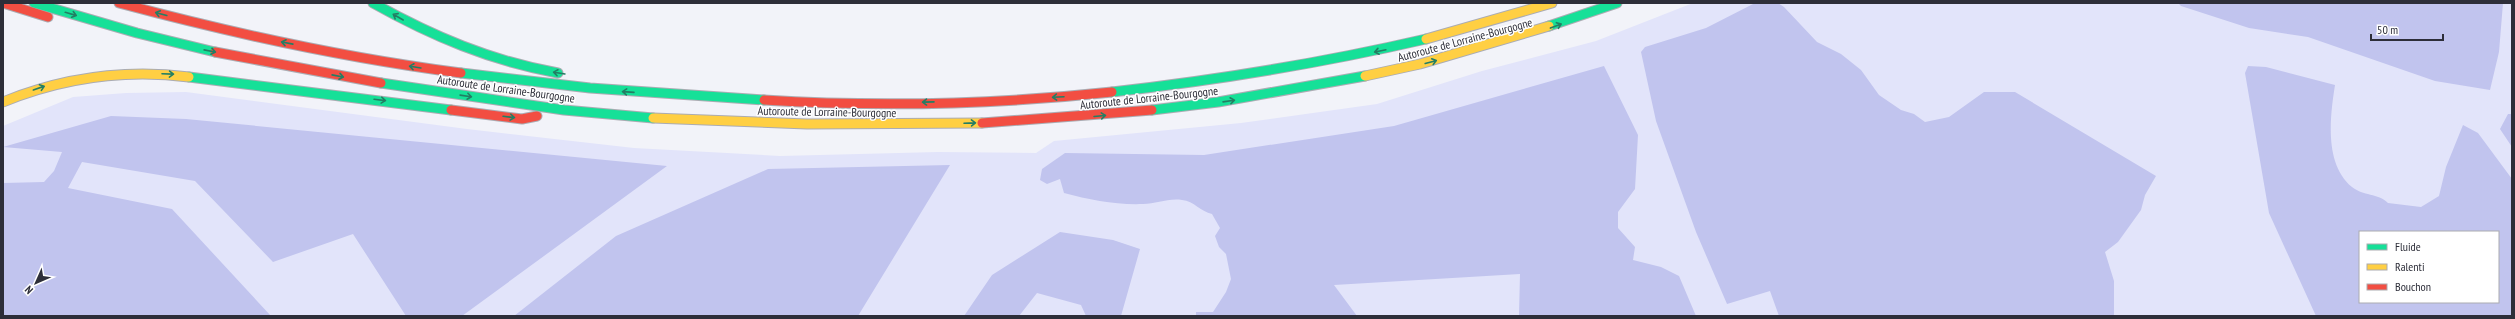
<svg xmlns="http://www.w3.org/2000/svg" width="2515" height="319" font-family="'PT Sans Narrow',sans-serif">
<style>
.green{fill:#e2e4fa;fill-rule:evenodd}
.water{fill:#c1c4ee;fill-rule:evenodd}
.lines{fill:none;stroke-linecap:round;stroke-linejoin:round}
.fast-casing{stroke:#abacb3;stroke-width:11}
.slow-casing{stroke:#abacb3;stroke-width:11}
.jam-casing{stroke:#abacb3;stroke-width:11}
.fast{stroke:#16e098;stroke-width:9}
.slow{stroke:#ffcf43;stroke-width:9}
.jam{stroke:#f24e42;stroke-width:9}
.oneway{stroke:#237e64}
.labels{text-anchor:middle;stroke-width:3;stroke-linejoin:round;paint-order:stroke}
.street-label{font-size:12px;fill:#2d2e39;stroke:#fff}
</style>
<rect width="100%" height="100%" fill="#f2f3f9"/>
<path class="green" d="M 1693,3 L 2512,3 L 2512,316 L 3,316 L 3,126 L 73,97 L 126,93 L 186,92 L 467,129 L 634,148 L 780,156 L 938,152 L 1036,153 L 1054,141 L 1241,123 L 1377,104 L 1482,71 L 1596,41 ZM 2360,232 L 2498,232 L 2498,302 L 2360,302 Z"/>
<path class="water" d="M 1755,3 L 1778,3 L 1784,7 L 1817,42 L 1841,54 L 1861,70 L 1879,95 L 1901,110 L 1914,114 L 1925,122 L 1949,117 L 1984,92 L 2015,92 L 2156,176 L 2145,195 L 2141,210 L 2118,242 L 2105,252 L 2114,281 L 2114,316 L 1779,316 L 1770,291 L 1727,304 L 1696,232 L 1656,121 L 1641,52 L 1645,47 L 1706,28 Z
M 2178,3 L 2503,3 L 2499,52 L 2490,90 L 2435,81 L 2308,37 L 2249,28 L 2181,6 Z
M 1604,66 L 1638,135 L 1635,189 L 1618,212 L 1618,228 L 1635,247 L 1633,260 L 1661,267 L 1679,276 L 1696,316 L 1519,316 L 1520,274 L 1334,285 L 1357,316 L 1196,316 L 1196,312 L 1213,312 L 1226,292 L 1231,279 L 1226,254 L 1219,247 L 1215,236 L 1220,228 L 1212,214 C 1201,212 1194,201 1182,200 C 1168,198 1156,204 1143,204 C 1116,205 1090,200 1064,193 L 1060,179 L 1047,184 L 1040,180 L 1042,169 L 1065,153 L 1204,155 L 1394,126 Z
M 2248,66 L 2266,67 L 2335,85 C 2330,117 2324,164 2352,187 C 2363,196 2378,193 2388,203 L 2421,207 L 2439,196 L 2446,167 L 2463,125 L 2478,133 L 2512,179 L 2512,316 L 2316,316 L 2269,213 L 2245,73 ZM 2360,232 L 2498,232 L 2498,302 L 2360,302 Z
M 2508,114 L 2512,114 L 2512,147 L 2500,129 Z
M 111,116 L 186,119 L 667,166 L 462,316 L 406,316 L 353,234 L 273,262 L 195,181 L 82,162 L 68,188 L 172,209 L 271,316 L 3,316 L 3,183 L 44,182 L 54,171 L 62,152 L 3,147 Z
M 950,165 L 858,316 L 514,316 L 616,236 L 768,169 Z
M 1060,232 L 1113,240 L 1140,249 L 1121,316 L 1086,316 L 1081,305 L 1037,293 L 1019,316 L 964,316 L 992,275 Z"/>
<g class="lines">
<defs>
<path id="fast" d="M 34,3 L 137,33 L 215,52
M 373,3 C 432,36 491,61 558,73
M 1549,26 L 1617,3
M 461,73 L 590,88 L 764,100
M 189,77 L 451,110
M 381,83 L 564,110 L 653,118
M 1112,92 C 1218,80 1322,63 1426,39
M 1152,110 L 1218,102 L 1365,76"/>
<path id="slow" d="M 1426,39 L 1552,3
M 1365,76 L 1420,64 L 1549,26
M 3,102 C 62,78 125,69 189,77
M 653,118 L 807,124 L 982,123"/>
<path id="jam" d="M 3,3 L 48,17
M 119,3 C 231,33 345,58 461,73
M 215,52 L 381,83
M 764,100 C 878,107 999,104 1112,92
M 451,110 L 522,119 L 537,116
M 982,123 L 1152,110"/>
</defs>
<use href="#fast" class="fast-casing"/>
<use href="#slow" class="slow-casing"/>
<use href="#jam" class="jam-casing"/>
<use href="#fast" class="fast"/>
<use href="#slow" class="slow"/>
<use href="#jam" class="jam"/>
</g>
<defs><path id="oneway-shaft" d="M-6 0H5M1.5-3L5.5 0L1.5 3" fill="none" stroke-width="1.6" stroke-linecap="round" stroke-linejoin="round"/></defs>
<g class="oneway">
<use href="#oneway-shaft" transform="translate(71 14) rotate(16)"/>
<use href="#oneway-shaft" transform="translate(161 14) rotate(-165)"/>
<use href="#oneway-shaft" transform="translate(398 17) rotate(-150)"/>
<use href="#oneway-shaft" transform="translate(1556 26) rotate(-20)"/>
<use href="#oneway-shaft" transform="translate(287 43) rotate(-169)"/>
<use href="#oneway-shaft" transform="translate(210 51) rotate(11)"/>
<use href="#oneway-shaft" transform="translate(1380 51) rotate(168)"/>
<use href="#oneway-shaft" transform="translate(1431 62) rotate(-15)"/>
<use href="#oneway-shaft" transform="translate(415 67) rotate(-171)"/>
<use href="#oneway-shaft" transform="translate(559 73) rotate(-171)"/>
<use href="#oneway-shaft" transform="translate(168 74) rotate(2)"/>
<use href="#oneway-shaft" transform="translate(338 76) rotate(11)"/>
<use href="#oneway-shaft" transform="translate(39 88) rotate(-19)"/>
<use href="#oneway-shaft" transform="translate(628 92) rotate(-176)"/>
<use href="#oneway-shaft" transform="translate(466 96) rotate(8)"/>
<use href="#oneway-shaft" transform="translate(1058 97) rotate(177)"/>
<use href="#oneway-shaft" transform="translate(380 100) rotate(7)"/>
<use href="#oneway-shaft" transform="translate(1229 101) rotate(-8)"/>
<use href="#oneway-shaft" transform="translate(928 102) rotate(179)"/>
<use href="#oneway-shaft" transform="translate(1100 116) rotate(-5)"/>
<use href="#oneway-shaft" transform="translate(509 117) rotate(7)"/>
<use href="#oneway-shaft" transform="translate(970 123) rotate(-2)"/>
</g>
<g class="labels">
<g class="street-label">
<text transform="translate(1465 40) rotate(-15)" y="4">Autoroute de Lorraine-Bourgogne</text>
<text transform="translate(506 89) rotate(8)" y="4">Autoroute de Lorraine-Bourgogne</text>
<text transform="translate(1149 98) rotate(-6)" y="4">Autoroute de Lorraine-Bourgogne</text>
<text transform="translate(827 112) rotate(1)" y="4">Autoroute de Lorraine-Bourgogne</text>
</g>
</g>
<rect width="2515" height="319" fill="none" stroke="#2d2e39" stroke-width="8"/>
<rect x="2359" y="231" width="140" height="72" fill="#ffffff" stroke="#ababb0"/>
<rect x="2367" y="244" width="20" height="6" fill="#16e098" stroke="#ababb0"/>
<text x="2395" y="251" font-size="12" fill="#2d2e39">Fluide</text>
<rect x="2367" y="264" width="20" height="6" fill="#ffcf43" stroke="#ababb0"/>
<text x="2395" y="271" font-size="12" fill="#2d2e39">Ralenti</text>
<rect x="2367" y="284" width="20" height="6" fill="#f24e42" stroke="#ababb0"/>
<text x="2395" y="291" font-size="12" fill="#2d2e39">Bouchon</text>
<g transform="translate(36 283) rotate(225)" stroke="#ffffff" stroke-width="3" paint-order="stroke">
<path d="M0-3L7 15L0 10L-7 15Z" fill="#2d2e39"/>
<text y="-6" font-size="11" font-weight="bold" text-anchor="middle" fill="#2d2e39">N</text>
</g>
<path d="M2371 34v6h72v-6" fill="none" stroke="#2d2e39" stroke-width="2"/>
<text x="2377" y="34" font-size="12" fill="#2d2e39" stroke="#ffffff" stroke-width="3" paint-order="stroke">50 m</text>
</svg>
